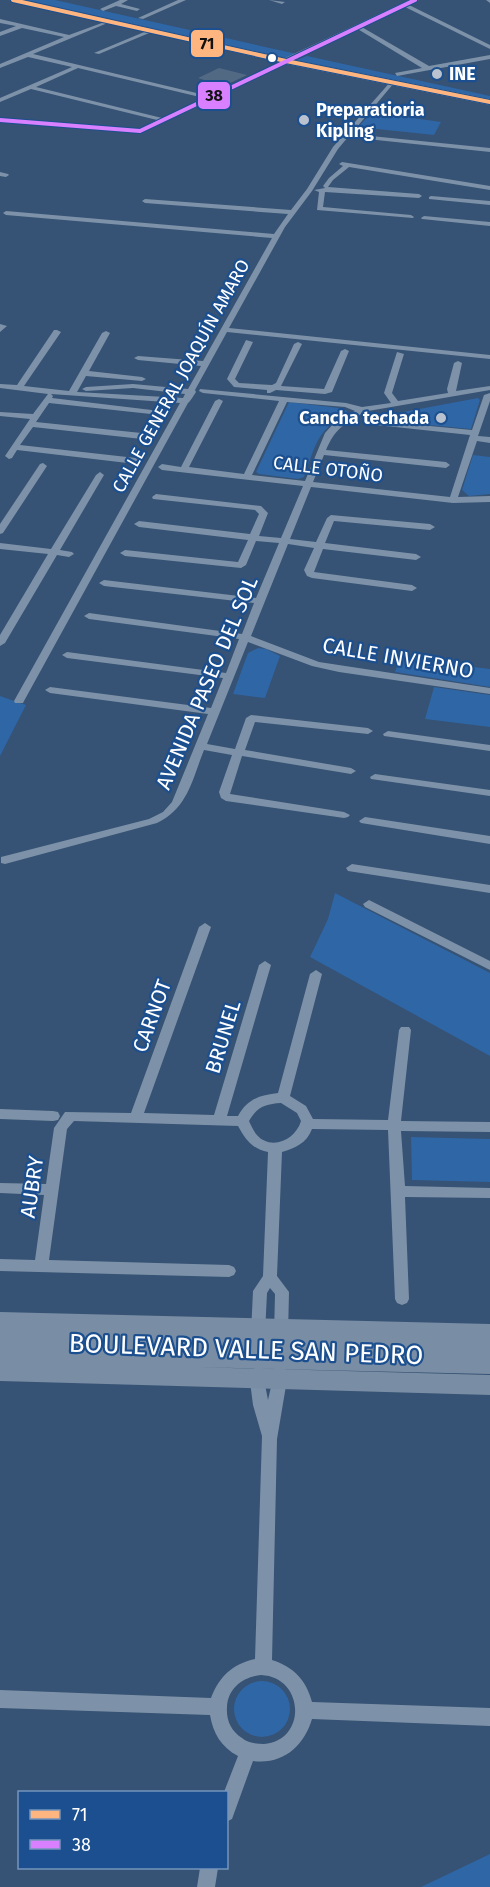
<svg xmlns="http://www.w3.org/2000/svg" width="490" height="1887" font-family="'Fira Sans',sans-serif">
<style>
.green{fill:#2f66a5}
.building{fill:#526984}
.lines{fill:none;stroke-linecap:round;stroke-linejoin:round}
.street{fill:#7d92a8;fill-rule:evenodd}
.secondary{fill:#798da4;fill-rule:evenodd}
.bus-1-casing{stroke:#1b4f8f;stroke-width:6}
.bus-2-casing{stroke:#1b4f8f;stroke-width:6}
.bus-1{stroke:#ffb580;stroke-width:4}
.bus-2{stroke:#d880ff;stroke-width:4}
.bus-dot{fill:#fff;stroke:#1b4f8f;stroke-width:2}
.poi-dot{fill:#b9c2ce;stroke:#1b4f8f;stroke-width:2}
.labels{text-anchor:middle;stroke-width:4.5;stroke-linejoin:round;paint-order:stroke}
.far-poi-label{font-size:18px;font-weight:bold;fill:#fff;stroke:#1b4f8f;text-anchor:start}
.far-street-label{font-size:18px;fill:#fff;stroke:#1b4f8f}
.street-label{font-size:21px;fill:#fff;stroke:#1b4f8f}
.near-street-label{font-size:26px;fill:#fff;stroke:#1b4f8f}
.line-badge{stroke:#1b4f8f;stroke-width:2}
.pale-badge-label{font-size:16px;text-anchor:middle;font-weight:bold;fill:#111}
</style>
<rect width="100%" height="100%" fill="#365274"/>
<path class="green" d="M 17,0 L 55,0 L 297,54 L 285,59 Z
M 307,56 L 481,94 L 490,96 L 490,101 L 294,61 Z
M 372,112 L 441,122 L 434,135 L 358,127 Z
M 478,398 L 480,400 L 471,429 L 387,421 L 383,418 L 387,415 Z
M 289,402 L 339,408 L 347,411 L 346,415 C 316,430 315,448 304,477 L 298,479 L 259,474 L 256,472 Z
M 473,455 L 490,457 L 490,494 L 469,496 L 462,490 Z
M 258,648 L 266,649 L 280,656 L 265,698 L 233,694 L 248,653 Z
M 400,658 L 490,669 L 490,687 L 395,672 Z
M 434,687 L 490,695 L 490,727 L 425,719 Z
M 0,696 L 26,705 L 0,756 Z
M 335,893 L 490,973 L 490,1056 L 310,957 L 328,919 Z
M 411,1137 L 490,1139 L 490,1182 L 412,1180 Z
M234 1709a28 28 0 1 1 56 0a28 28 0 1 1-56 0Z
M 490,1854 L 490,1887 L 421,1887 Z"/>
<path class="building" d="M 219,68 L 247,75 L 224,86 L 198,78 Z"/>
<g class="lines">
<path class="street" d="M 120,0 L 128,0 L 121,4 L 140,9 L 137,11 L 116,6 L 103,11 L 100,9 Z
M 178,0 L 186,0 L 143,19 L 138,18 Z
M 269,0 L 285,2 L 282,4 Z
M 486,0 L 490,0 L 490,3 Z
M 403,4 L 407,4 L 490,45 L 490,49 L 403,6 Z
M 0,19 L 69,35 L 110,20 L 110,22 L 33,54 L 209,96 L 284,60 L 289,61 L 214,99 L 140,133 L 0,122 L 0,118 L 139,129 L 157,120 L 31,89 L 0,102 L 0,98 L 72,67 L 28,57 L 0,68 L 0,64 L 64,37 L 22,28 L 0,36 L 0,32 L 16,26 L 0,23 ZM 78,68 L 204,98 L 162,118 L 36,87 Z
M 356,26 L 360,26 L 429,66 L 490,55 L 490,59 L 397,76 L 395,73 L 422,68 L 356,28 Z
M 149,30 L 154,31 L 99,54 L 94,53 Z
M 392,80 L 394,83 L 351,134 L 490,148 L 490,152 L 348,137 L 338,149 L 312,191 L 285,227 L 229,328 L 490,355 L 490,359 L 227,332 L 195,390 L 196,392 C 194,395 190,402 188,403 L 24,701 L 23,703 L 15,703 L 14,701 L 180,403 L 51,394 L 53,396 L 52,398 L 160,411 L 164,413 L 160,415 L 49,403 L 36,422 L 151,434 L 155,437 L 151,440 L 33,427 L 20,445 L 136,458 L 140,461 L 136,464 L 17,450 L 12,458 L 9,459 L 5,456 L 30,419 L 0,416 L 0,412 L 33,414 L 48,394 L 0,388 L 0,384 L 17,385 L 54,330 L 57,330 L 61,332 L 24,386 L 69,391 L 102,333 L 106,331 L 110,333 L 89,371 L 142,377 L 146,379 L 142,381 L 86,376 L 77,392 L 183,398 L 185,394 L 133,388 L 86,391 L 82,389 L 86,387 L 133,384 L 188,389 L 201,366 L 138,360 L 134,358 L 138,356 L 203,361 L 272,238 L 6,215 L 3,213 L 6,211 L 274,234 L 288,214 L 145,203 L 142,201 L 145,199 L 291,210 L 307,189 L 333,147 Z
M 342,162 L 490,186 L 490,190 L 349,167 L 333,180 L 328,187 L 419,194 L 422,196 L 419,198 L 325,192 L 323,207 L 411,215 L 414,217 L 413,218 L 317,210 L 319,192 L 314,190 L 325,188 L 323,186 L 329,178 L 343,166 L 339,164 Z
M 0,172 L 8,174 L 9,175 L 6,177 L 0,176 Z
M 431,196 L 490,201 L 490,205 L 429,199 L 429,197 Z
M 424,216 L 490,222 L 490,226 L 422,219 L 421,218 Z
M 0,324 L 7,326 L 0,332 Z
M 246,340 L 253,342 L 235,379 L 239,383 L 272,385 L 276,383 L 294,344 L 298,342 L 302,344 L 281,386 L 324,389 L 341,351 L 345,349 L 349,351 L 332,392 L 325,394 L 276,390 L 270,393 L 267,393 L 267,390 L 234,387 L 227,379 Z
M 397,352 L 404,354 L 392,393 L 398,401 L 448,393 L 447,389 L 454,363 L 458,361 L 462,363 L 456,391 L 490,386 L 490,390 L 368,411 L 377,421 L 472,430 L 484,395 L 490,393 L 490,401 L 478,436 L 490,437 L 490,443 L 477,441 L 458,497 L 490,496 L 490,502 L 453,503 L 311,487 L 290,539 L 316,542 L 327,518 L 331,515 L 430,524 L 435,527 L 430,530 L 334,521 L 325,543 L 416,554 L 421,557 L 416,560 L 323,549 L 314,572 L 412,585 L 417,588 L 412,591 L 312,578 L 307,576 L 304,570 L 314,548 L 288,544 L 251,636 L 319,662 L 490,688 L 490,694 L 339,672 L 312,666 L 248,642 L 207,744 L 235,749 L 246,718 L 251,715 L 368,728 L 373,731 L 368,734 L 255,722 L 245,750 L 351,768 L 356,771 L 351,774 L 242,756 L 230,794 L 344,812 L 350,815 L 348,817 L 344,818 L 226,801 L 221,798 L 219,792 L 232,755 L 204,750 C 192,780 188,808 157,823 L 5,864 L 1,863 L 1,857 L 149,819 L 163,812 L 172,802 L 208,714 L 50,693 L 45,690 L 50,687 L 211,708 L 223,678 L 67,658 L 62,655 L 67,652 L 226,673 L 239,639 L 89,619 L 84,616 L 89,613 L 242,634 L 254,603 L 104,586 L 99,583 L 104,580 L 256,598 L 279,543 L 256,541 L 246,565 L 241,568 L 125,556 L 120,553 L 125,550 L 238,562 L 248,540 L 139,527 L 134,524 L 139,521 L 250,534 L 259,514 L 255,510 L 153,499 L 152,497 L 156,494 L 261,506 L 268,513 L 259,536 L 281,538 L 303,486 L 162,470 L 158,467 L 162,464 L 181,467 L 215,401 L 219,399 L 223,401 L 189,467 L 244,474 L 279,401 L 203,393 L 199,391 L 200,389 L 346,403 L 362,407 L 391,403 L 384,393 ZM 287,402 L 345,407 L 355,411 L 334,423 L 325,433 L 305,481 L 252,475 ZM 361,414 L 367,420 L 363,422 L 367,424 L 470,435 L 450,497 L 313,482 L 324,455 L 446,468 L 450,465 L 446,462 L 326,450 C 335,429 343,425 361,414 Z
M 43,463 L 47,466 L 3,533 L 0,534 L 0,524 L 40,464 Z
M 100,472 L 104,475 L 60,550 L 72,552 L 74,554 L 69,557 L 57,555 L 5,643 L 0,646 L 0,635 L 48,554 L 0,549 L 0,543 L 51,549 L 96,475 Z
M 388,731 L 490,745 L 490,751 L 384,736 L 383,734 Z
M 375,774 L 490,790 L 490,796 L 371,779 L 370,777 Z
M 365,817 L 490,836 L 490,844 L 361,823 L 359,821 Z
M 352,864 L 490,885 L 490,893 L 348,871 L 346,868 Z
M 369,900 L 490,961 L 490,970 L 365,907 L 363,904 Z
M 205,923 L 211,927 L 144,1113 L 214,1115 L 259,965 L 265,961 L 271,965 L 227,1116 L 238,1116 C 247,1099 260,1095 278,1093 L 310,974 L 316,970 L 322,974 L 290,1096 L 306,1106 L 313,1119 L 388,1120 L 399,1030 L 401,1027 L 409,1027 L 411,1030 L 401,1121 L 490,1122 L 490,1132 L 401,1131 L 405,1186 L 490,1188 L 490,1198 L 405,1197 L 409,1299 L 407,1303 L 402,1305 L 397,1303 L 395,1299 L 388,1130 L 312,1129 C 307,1143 295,1148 282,1152 L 277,1276 L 289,1292 L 288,1335 L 286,1339 L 281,1341 L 276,1339 L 274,1335 L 275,1294 L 270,1288 L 267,1293 L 265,1333 L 263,1337 L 258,1339 L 253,1337 L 251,1333 L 253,1291 L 263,1276 L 268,1152 C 252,1149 245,1139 238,1126 L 74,1121 L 67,1129 L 49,1260 L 229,1265 L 234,1267 L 236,1271 L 234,1275 L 229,1277 L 0,1271 L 0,1259 L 35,1260 L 44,1195 L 0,1193 L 0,1183 L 46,1184 L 54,1128 L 65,1112 L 131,1113 L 199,927 ZM 281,1103 L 297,1113 L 301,1121 C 295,1141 270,1151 256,1134 C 253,1130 251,1125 249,1121 C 257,1107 265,1104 281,1103 Z
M 0,1109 L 53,1111 L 58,1112 L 60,1116 L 58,1120 L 53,1121 L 0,1119 Z
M 257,1368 L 262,1369 L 268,1400 L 275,1369 L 280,1368 L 285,1369 L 288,1374 L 277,1439 L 272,1660 C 293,1667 306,1679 312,1702 L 490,1708 L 490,1726 L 312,1719 C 304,1746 283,1765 253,1761 L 232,1819 L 226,1822 L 226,1792 L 224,1792 L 238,1756 C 221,1747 213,1733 210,1715 L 0,1708 L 0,1690 L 211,1698 C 219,1677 232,1664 255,1659 L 262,1436 L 253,1405 L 249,1374 L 252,1369 ZM 261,1675 C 305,1677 307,1741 264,1744 C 256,1744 248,1743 242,1738 C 231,1731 226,1720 227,1707 C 228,1688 243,1677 261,1675 Z
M 200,1868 L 218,1868 L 215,1887 L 197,1887 Z"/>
<path class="secondary" d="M 9,0 L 24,0 L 285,58 L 409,0 L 419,0 L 295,60 L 490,99 L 490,105 L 286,64 Z
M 0,1312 L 490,1324 L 490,1374 L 195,1367 L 490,1375 L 490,1395 L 0,1381 Z"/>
<defs>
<path id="bus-1" d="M 13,0 L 286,61 L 490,102"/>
<path id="bus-2" d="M 0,120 L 140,131 L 415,0"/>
</defs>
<use href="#bus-1" class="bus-1-casing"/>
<use href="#bus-2" class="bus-2-casing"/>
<use href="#bus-1" class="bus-1"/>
<use href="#bus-2" class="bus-2"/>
</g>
<circle class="bus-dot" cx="272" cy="58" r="5"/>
<g class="poi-dot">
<circle cx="437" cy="74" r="6"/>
<circle cx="304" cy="120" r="6"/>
<circle cx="441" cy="418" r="6"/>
</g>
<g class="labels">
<g class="far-poi-label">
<text x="449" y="80">INE</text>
<text x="316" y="116">Preparatioria<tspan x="316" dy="21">Kipling</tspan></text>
<text x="429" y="424" text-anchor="end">Cancha techada</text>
</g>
<g class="far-street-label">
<text transform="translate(181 376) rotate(-61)" y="6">CALLE GENERAL JOAQUÍN AMARO</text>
<text transform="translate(328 469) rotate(7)" y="6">CALLE OTOÑO</text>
</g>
<g class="street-label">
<text transform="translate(398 658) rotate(10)" y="7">CALLE INVIERNO</text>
<text transform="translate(207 683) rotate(-67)" y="7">AVENIDA PASEO DEL SOL</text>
<text transform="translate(152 1016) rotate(-70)" y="7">CARNOT</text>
<text transform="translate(223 1037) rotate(-73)" y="7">BRUNEL</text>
<text transform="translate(32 1187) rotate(-82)" y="7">AUBRY</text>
</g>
<g class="near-street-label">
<text transform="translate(246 1349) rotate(2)" y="9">BOULEVARD VALLE SAN PEDRO</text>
</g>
</g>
<g class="line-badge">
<rect x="190" y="29" width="34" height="29" rx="6" fill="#ffb580"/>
<rect x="197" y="81" width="34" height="29" rx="6" fill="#d880ff"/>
</g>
<g class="pale-badge-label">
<text x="207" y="49">71</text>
<text x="214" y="101">38</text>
</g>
<rect x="18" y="1791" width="210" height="78" fill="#1b4f8f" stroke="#7695bc" stroke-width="1.5"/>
<rect x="30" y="1810" width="30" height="9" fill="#ffb580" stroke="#7695bc" stroke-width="1.5"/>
<text x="72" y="1821" font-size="18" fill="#ffffff">71</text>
<rect x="30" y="1840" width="30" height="9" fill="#d880ff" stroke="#7695bc" stroke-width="1.5"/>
<text x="72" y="1851" font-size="18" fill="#ffffff">38</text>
</svg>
